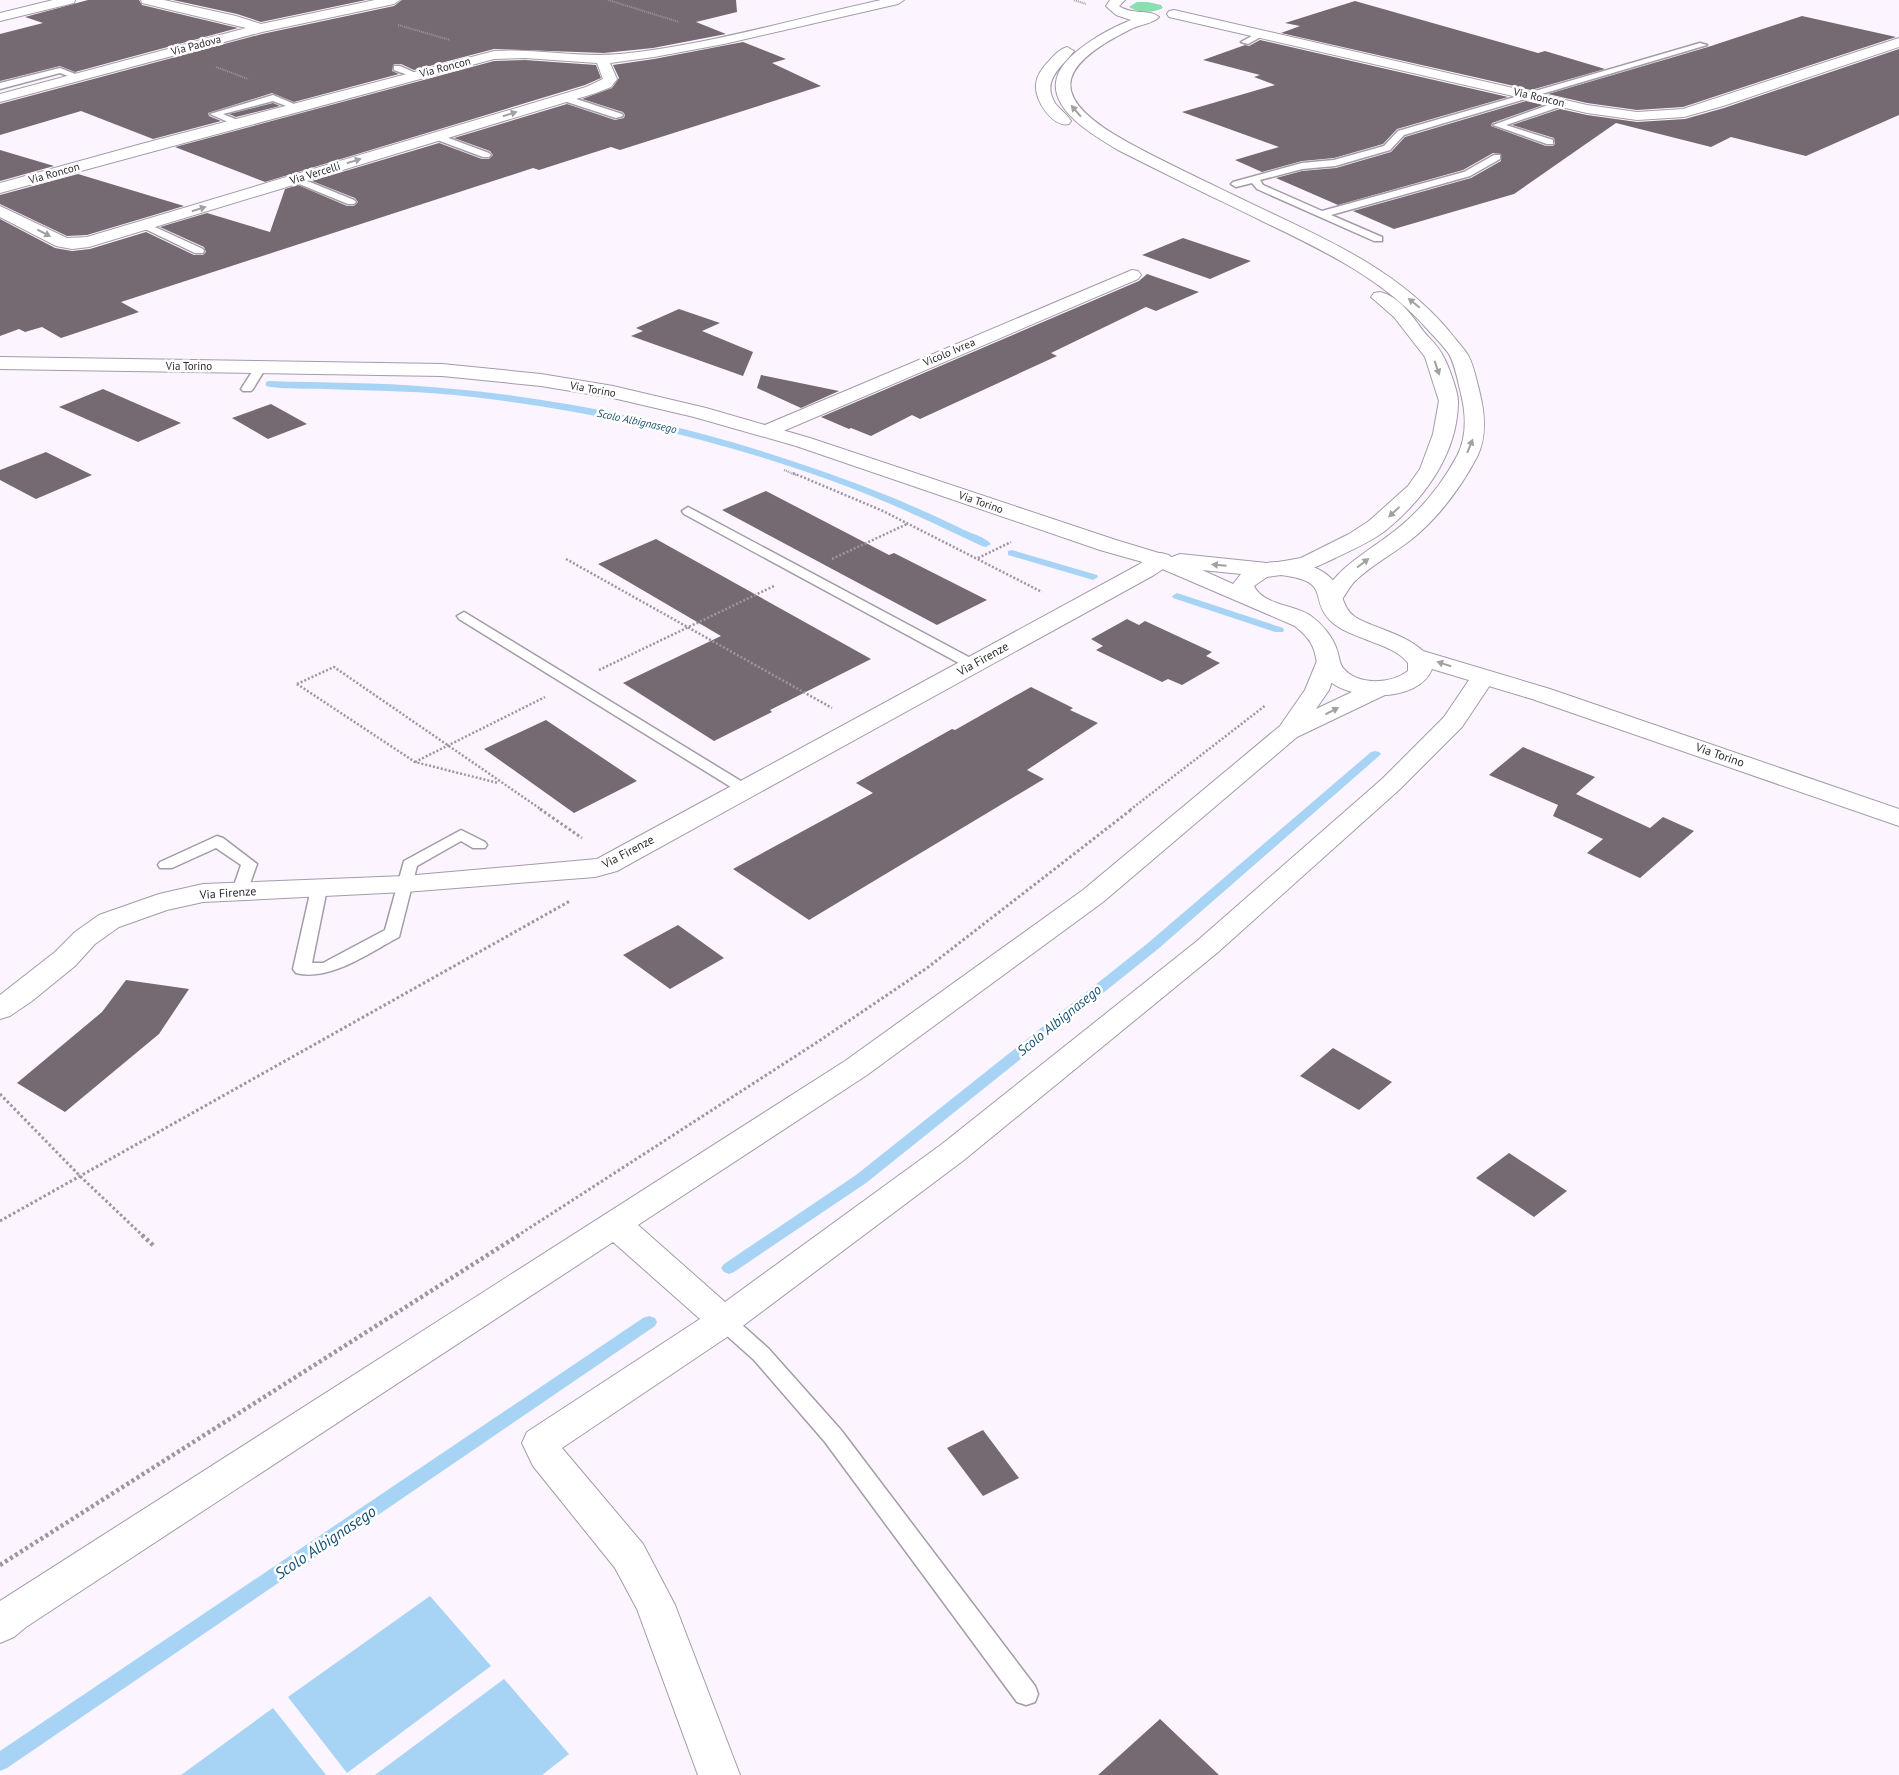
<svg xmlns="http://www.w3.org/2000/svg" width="1899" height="1775" font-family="'PT Sans',sans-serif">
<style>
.green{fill:#88dfb0}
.water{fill:#a7d4f5}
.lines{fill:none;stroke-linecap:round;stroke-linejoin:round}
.stream{fill:#a7d4f5;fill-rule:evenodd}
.building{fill:#756972}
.lane-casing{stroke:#a49ba8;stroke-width:3}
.street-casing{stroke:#a49ba8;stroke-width:2}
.secondary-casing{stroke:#a49ba8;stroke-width:2}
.path-far3{stroke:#9c969e;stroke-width:2;stroke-dasharray:1 1;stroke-linecap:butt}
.path-far2{stroke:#9c969e;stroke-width:2.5;stroke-dasharray:2 2;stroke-linecap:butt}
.path-far1{stroke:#9c969e;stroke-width:3;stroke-dasharray:2.5 2.5;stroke-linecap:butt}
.path{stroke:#9c969e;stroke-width:4.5;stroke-dasharray:3 3;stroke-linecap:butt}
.lane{fill:#fff;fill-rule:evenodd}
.street{fill:#fff;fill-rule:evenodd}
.secondary{fill:#fff;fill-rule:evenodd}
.oneway{fill:#a1a0a2}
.labels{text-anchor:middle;stroke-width:5;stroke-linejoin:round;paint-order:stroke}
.far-street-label{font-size:11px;fill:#2f2b30;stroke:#fff}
.far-water-label{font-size:11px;font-style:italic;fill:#165175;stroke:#fff}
.street-label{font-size:12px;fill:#2f2b30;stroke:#fff}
.water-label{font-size:14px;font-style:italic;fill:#165175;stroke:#fff}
.near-water-label{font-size:16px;font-style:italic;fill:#165175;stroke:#fff}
</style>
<rect width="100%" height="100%" fill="#fcf4ff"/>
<path class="green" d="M 1137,2 L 1148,2 L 1161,5 L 1163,8 C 1154,13 1138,13 1129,7 Z"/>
<path class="water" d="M 430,1596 L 491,1666 L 347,1773 L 288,1697 Z
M 504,1679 L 569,1754 L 542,1775 L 375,1775 Z
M 273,1708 L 326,1775 L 181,1775 Z"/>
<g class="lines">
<path class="stream" d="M 269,381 C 322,383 378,382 431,387 C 590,399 748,439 896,499 C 919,509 942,519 964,530 C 973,534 985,537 991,544 L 986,547 L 982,546 C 939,526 896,505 851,488 C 729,442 603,412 473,397 C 424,391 376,391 326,389 C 307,388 285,390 266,386 L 266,382 Z
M 1012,550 L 1097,575 L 1098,577 L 1093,580 L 1008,555 L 1008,551 Z
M 1177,593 L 1283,628 L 1284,630 L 1283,632 L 1275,632 L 1173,598 L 1172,596 Z
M 1375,751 L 1379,752 L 1381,754 L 1379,756 L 1158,949 L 866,1183 L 734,1272 L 729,1274 L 724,1272 L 721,1268 L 724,1264 L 856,1175 L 1148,943 L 1371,752 Z
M 649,1316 L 655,1318 L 657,1322 L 655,1326 L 7,1768 L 0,1771 L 0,1751 L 643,1318 Z"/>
</g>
<path class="building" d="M 88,0 L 139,0 L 142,5 L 238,28 L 75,72 L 60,66 L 0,81 L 0,34 L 43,23 L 25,17 Z
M 173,0 L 366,0 L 261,22 L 237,14 Z
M 402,0 L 736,0 L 737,12 L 696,22 L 726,34 L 653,48 L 604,53 L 494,49 L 414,70 L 401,64 L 394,64 L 392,71 L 399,74 L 294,102 L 272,93 L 208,113 L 209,116 L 221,121 L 153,139 L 81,111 L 0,135 L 0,104 L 262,34 L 394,6 Z
M 1355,1 L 1538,53 L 1545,51 L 1605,69 L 1531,90 L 1281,33 L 1300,26 L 1285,23 Z
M 1802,16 L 1896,37 L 1683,107 L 1637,110 L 1587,103 L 1548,94 L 1708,47 Z
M 1260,40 L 1508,97 L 1397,129 L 1383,144 L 1334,158 L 1302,161 L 1262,172 L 1235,160 L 1279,147 L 1182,112 L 1275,85 L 1254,77 L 1260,75 L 1203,60 L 1245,45 L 1249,46 Z
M 743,42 L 786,59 L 772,63 L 821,86 L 620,150 L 611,147 L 539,170 L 533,168 L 121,302 L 139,312 L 61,338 L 42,327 L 25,332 L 19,329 L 0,336 L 0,219 L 55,248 L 72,251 L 90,249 L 146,232 L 194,255 L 203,255 L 206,252 L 204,247 L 160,227 L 207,213 L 270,232 L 285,189 L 298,185 L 347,206 L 354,206 L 358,202 L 355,198 L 312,181 L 439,143 L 482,159 L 489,159 L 493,155 L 490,151 L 454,138 L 567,104 L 615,120 L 624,118 L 625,115 L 623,112 L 582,99 L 612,88 L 619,78 L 613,65 L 654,59 Z
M 1899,49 L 1899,115 L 1806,156 L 1731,137 L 1711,147 L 1616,123 L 1514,194 L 1394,229 L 1353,211 L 1471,178 L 1501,161 L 1501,154 L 1493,153 L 1463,170 L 1338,205 L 1276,178 L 1302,171 L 1336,168 L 1391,152 L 1405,137 L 1526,101 L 1543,105 L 1492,123 L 1491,126 L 1546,146 L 1553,146 L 1555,144 L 1554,138 L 1512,125 L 1560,109 L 1587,115 L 1637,122 L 1685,119 L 1724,108 Z
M 525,60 L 596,65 L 601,78 L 585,85 L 265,182 L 175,147 L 494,61 Z
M 273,103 L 280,106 L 236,117 L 229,114 Z
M 0,150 L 54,166 L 0,181 Z
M 78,174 L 184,206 L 87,235 L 67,236 L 0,204 L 0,195 Z
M 1183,238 L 1251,261 L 1210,279 L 1142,255 Z
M 1147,274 L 1199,292 L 1156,311 L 1146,307 L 1051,353 L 1057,356 L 920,419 L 912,415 L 871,436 L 851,428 L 849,429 L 821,417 L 1139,281 Z
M 679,309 L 720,323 L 702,331 L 753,352 L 743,376 L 631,336 L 643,331 L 636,328 Z
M 761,375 L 839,391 L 801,408 L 757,388 Z
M 103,389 L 181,423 L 138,442 L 59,407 Z
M 271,404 L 307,424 L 268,439 L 232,418 Z
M 46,452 L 92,475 L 36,499 L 0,480 L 0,470 Z
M 766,491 L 889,555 L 894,553 L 987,600 L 937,625 L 722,510 Z
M 656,539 L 871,659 L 770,710 L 772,712 L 714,741 L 623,683 L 721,636 L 598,564 Z
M 1127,619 L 1139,625 L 1145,621 L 1212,652 L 1206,656 L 1220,663 L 1182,685 L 1168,679 L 1162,682 L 1096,650 L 1103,646 L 1091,639 Z
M 1031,687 L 1073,708 L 1070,710 L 1098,723 L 1027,770 L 1044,779 L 809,920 L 733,869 L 873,793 L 856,783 L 952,729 L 955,730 Z
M 546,720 L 637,781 L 574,813 L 484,749 Z
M 1523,747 L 1595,777 L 1576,794 L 1650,828 L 1663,817 L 1694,831 L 1640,878 L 1587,853 L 1603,839 L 1553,816 L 1558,805 L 1489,775 Z
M 678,925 L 724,958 L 670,989 L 623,955 Z
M 126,980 L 189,989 L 159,1034 L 65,1112 L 17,1083 L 102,1012 Z
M 1333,1048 L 1392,1082 L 1359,1110 L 1300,1076 Z
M 1509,1153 L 1567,1191 L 1534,1217 L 1476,1178 Z
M 983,1430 L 1019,1478 L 983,1496 L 947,1448 Z
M 1160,1719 L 1219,1775 L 1098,1775 Z"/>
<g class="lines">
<defs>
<path id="lane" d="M 1259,32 L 1266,34 L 1248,44 L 1241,42 Z
M 1700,43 L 1707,45 L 1404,135 L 1390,150 L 1335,166 L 1302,169 L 1260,180 L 1263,185 L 1322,211 L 1464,172 L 1494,155 L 1500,155 L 1500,159 L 1470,176 L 1331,215 L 1382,237 L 1382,241 L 1374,241 L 1257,189 L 1252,183 L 1236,187 L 1231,184 L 1233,182 L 1302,163 L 1334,160 L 1384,146 L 1398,131 Z
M 394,66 L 400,66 L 420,75 L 416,78 L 394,70 Z
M 60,68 L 83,77 L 79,80 L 60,73 L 0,89 L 0,83 Z
M 273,95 L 301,107 L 297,110 L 273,101 L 223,114 L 240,121 L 241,123 L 237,126 L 210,114 Z
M 564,95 L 622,114 L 623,116 L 616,118 L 561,100 L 561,96 Z
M 1562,100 L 1565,101 L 1565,105 L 1506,125 L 1553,140 L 1553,144 L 1547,144 L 1493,125 Z
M 435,133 L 489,153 L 491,155 L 489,157 L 483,157 L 432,138 L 431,136 Z
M 295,176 L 354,200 L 356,202 L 354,204 L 348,204 L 292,181 L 290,179 Z
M 144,222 L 203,249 L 204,251 L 203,253 L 195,253 L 141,227 L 141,223 Z
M 261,363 L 267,366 L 253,389 L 251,391 L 243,391 L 241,389 L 257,364 Z
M 688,507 L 978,662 L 980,665 L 978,668 L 968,668 L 684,514 L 682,511 Z
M 464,612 L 749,786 L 752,789 L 749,792 L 739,792 L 459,619 L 457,616 Z
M 461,830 L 485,842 L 487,845 L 485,848 L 473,848 L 461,841 L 417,866 L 399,937 C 370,952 330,982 296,973 L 293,969 L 311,889 L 313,885 L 325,885 L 327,889 L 312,963 L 323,963 L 385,930 L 404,861 Z
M 217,836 L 223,838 L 257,864 L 246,895 L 234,895 L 232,891 L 241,865 L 216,848 L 172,868 L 160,868 L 158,865 L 160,862 Z
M 724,1313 L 731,1315 L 768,1348 L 841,1430 L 1035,1686 L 1038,1694 L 1035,1702 L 1026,1705 L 1017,1702 L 825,1442 L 754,1360 L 717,1327 L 714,1321 L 717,1315 Z"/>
<path id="street" d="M 53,0 L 75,0 L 74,3 L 0,21 L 0,13 Z
M 141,0 L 164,0 L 236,16 L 261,24 L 375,0 L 400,0 L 394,4 L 262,32 L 0,102 L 0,94 L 246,28 L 142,3 Z
M 881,0 L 904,0 L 898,4 L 724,44 L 654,57 L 610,63 L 617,79 L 611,87 L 596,93 L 89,247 L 72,249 L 56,246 L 0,217 L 0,206 L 67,238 L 87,237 L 586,87 L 603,79 L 597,63 L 525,58 L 494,59 L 0,193 L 0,183 L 145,143 L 494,51 C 536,48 578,58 620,54 C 708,45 794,19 881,0 Z
M 1110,0 L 1125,0 L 1119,6 C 1131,15 1151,9 1159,17 C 1154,23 1139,25 1131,29 C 1050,69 1051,100 1129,143 C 1175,168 1224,190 1271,213 C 1337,244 1401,274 1449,331 C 1455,339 1462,346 1468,355 C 1474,366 1477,382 1480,394 C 1485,415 1487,437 1477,457 C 1461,487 1438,518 1412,539 C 1393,554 1371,565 1354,582 C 1348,589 1344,597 1339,604 L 1331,606 L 1323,604 L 1320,599 C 1340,564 1367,553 1397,529 C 1421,510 1442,484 1457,456 C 1467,437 1466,414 1461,394 C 1458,381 1455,365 1449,354 C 1443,346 1436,338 1429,331 C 1383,278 1322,250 1260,220 C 1213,197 1165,174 1118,150 C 1096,137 1052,112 1056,82 C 1059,55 1108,29 1131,20 L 1116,15 L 1106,6 Z
M 1174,10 L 1587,105 L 1637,112 L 1683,109 L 1899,38 L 1899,47 L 1723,106 L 1684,117 L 1637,120 L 1587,113 L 1169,17 L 1167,14 L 1169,11 Z
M 1067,47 L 1074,51 C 1062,67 1041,80 1055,103 C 1060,110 1067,114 1071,121 L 1069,124 C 1053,128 1034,100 1036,84 C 1037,75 1043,67 1049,61 C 1054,55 1060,49 1067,47 Z
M 1132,270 L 1138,271 L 1141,275 L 1138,279 L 774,435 L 767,437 L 760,435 L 757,431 L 760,427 Z
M 1380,292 C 1399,296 1413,317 1424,332 C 1430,339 1439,347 1443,356 C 1448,364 1459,394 1458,403 C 1457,455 1424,499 1385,531 C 1370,542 1352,550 1335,558 C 1317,567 1293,578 1273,573 L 1270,568 L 1273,563 L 1301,558 L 1349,534 L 1369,521 L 1408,486 L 1420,469 L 1433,434 L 1439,401 L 1425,357 L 1394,317 L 1371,297 L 1374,293 Z
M 1161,553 L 1169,555 L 1172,560 L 1169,565 L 1154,575 L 617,871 L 595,877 L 405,892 L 203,902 L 167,910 L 119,927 L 95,944 L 75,966 L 32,1001 L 10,1016 L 0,1019 L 0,995 L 55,952 L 75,932 L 99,915 L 159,894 L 203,884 L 405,876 L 597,859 L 1138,565 L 1153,555 Z
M 1327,654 L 1335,656 L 1339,661 L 1329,690 L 1316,709 L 1371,683 L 1380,681 L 1389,683 L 1392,688 L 1389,693 L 1297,737 L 1103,902 L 867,1075 L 638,1225 L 725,1302 L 942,1144 L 1197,941 L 1382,779 L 1444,717 L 1469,680 L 1478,678 L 1487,680 L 1490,685 L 1462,727 L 1400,789 L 1217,953 L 964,1160 L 736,1331 L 562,1448 L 643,1544 L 675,1605 L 740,1775 L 698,1775 L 637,1609 L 615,1568 L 533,1466 L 522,1443 L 527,1432 L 700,1319 L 613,1242 L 26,1627 L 14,1637 L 0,1643 L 0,1601 L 845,1061 L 1083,890 L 1280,726 L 1305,690 L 1319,656 Z"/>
<path id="secondary" d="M 0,357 L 442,364 L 541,374 L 613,386 L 706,408 L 810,438 L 1116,540 L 1172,557 L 1180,554 L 1267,563 C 1291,559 1326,564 1338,588 C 1344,599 1344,609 1355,617 C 1376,629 1405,634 1423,651 L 1550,689 L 1899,809 L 1899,826 L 1532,699 L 1432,669 C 1419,703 1349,702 1326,678 C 1317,670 1317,660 1314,650 C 1311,640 1303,633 1295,626 L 1153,565 L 1100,550 L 796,446 L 694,417 L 613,398 L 541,386 L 442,376 L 0,369 ZM 1202,570 L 1241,574 L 1233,584 ZM 1281,575 C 1335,582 1306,599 1333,623 C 1353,640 1393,643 1408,663 L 1408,671 C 1391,684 1358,686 1343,668 C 1339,663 1339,655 1337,650 C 1333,637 1322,624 1311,616 C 1294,604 1264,606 1254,586 L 1267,577 Z"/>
</defs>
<use href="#lane" class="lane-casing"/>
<use href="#street" class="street-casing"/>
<use href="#secondary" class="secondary-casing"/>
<path class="path-far3" d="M 608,0 L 679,22
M 1074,0 L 1086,4
M 398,25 L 450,40
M 216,67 L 248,79
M 784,470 L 796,475"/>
<path class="path-far2" d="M 793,473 L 883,511 L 1042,592
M 978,558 L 1011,542
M 566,559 L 832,708
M 832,559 L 907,524
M 599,670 L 774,586
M 297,684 L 334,667 L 542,810
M 297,684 L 415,762 L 498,783
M 415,762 L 545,697
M 1130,810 L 1266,705"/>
<path class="path-far1" d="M 540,809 L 582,838
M 0,1094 L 81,1177 L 143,1236
M 0,1221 L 570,901
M 517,1236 L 819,1041 L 927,968 L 1132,809"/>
<path class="path" d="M 142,1235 L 155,1247
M 0,1565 L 519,1235"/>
<use href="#lane" class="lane"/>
<use href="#street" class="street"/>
<use href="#secondary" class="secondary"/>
</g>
<defs><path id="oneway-solid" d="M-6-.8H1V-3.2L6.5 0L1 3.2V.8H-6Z" transform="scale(1.25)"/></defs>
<g class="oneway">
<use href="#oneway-solid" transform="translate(1076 111) rotate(-131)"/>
<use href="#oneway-solid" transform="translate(510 114) rotate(-17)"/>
<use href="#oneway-solid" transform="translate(354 161) rotate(-17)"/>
<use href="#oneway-solid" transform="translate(199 209) rotate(-17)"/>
<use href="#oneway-solid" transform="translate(44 233) rotate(27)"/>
<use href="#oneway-solid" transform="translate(1414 303) rotate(-141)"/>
<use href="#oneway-solid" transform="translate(1437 368) rotate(71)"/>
<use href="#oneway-solid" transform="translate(1470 446) rotate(-68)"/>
<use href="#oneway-solid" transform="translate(1394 512) rotate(137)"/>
<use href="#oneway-solid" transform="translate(1363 563) rotate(-37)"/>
<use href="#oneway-solid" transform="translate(1219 565) rotate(-175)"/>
<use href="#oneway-solid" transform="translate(1444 664) rotate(-163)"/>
<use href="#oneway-solid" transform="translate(1332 711) rotate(-27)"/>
</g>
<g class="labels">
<g class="far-street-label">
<text transform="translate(196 45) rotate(-15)" y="4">Via Padova</text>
<text transform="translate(445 67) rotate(-15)" y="4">Via Roncon</text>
<text transform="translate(1539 97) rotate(13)" y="4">Via Roncon</text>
<text transform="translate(54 173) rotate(-16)" y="4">Via Roncon</text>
<text transform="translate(315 173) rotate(-17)" y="4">Via Vercelli</text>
<text transform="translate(949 352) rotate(-23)" y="4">Vicolo Ivrea</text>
<text x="189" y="370">Via Torino</text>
<text transform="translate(593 389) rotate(10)" y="4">Via Torino</text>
<text transform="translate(981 502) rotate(19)" y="4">Via Torino</text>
</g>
<g class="far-water-label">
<text transform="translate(637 421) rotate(12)" y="4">Scolo Albignasego</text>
</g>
<g class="street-label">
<text transform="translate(983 659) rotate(-29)" y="4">Via Firenze</text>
<text transform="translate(1720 755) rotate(19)" y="4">Via Torino</text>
<text transform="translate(628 852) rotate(-28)" y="4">Via Firenze</text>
<text transform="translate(228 893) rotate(-4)" y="4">Via Firenze</text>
</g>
<g class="water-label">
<text transform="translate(1059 1020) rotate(-39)" y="5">Scolo Albignasego</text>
</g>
<g class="near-water-label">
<text transform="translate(325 1542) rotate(-34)" y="6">Scolo Albignasego</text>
</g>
</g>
</svg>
